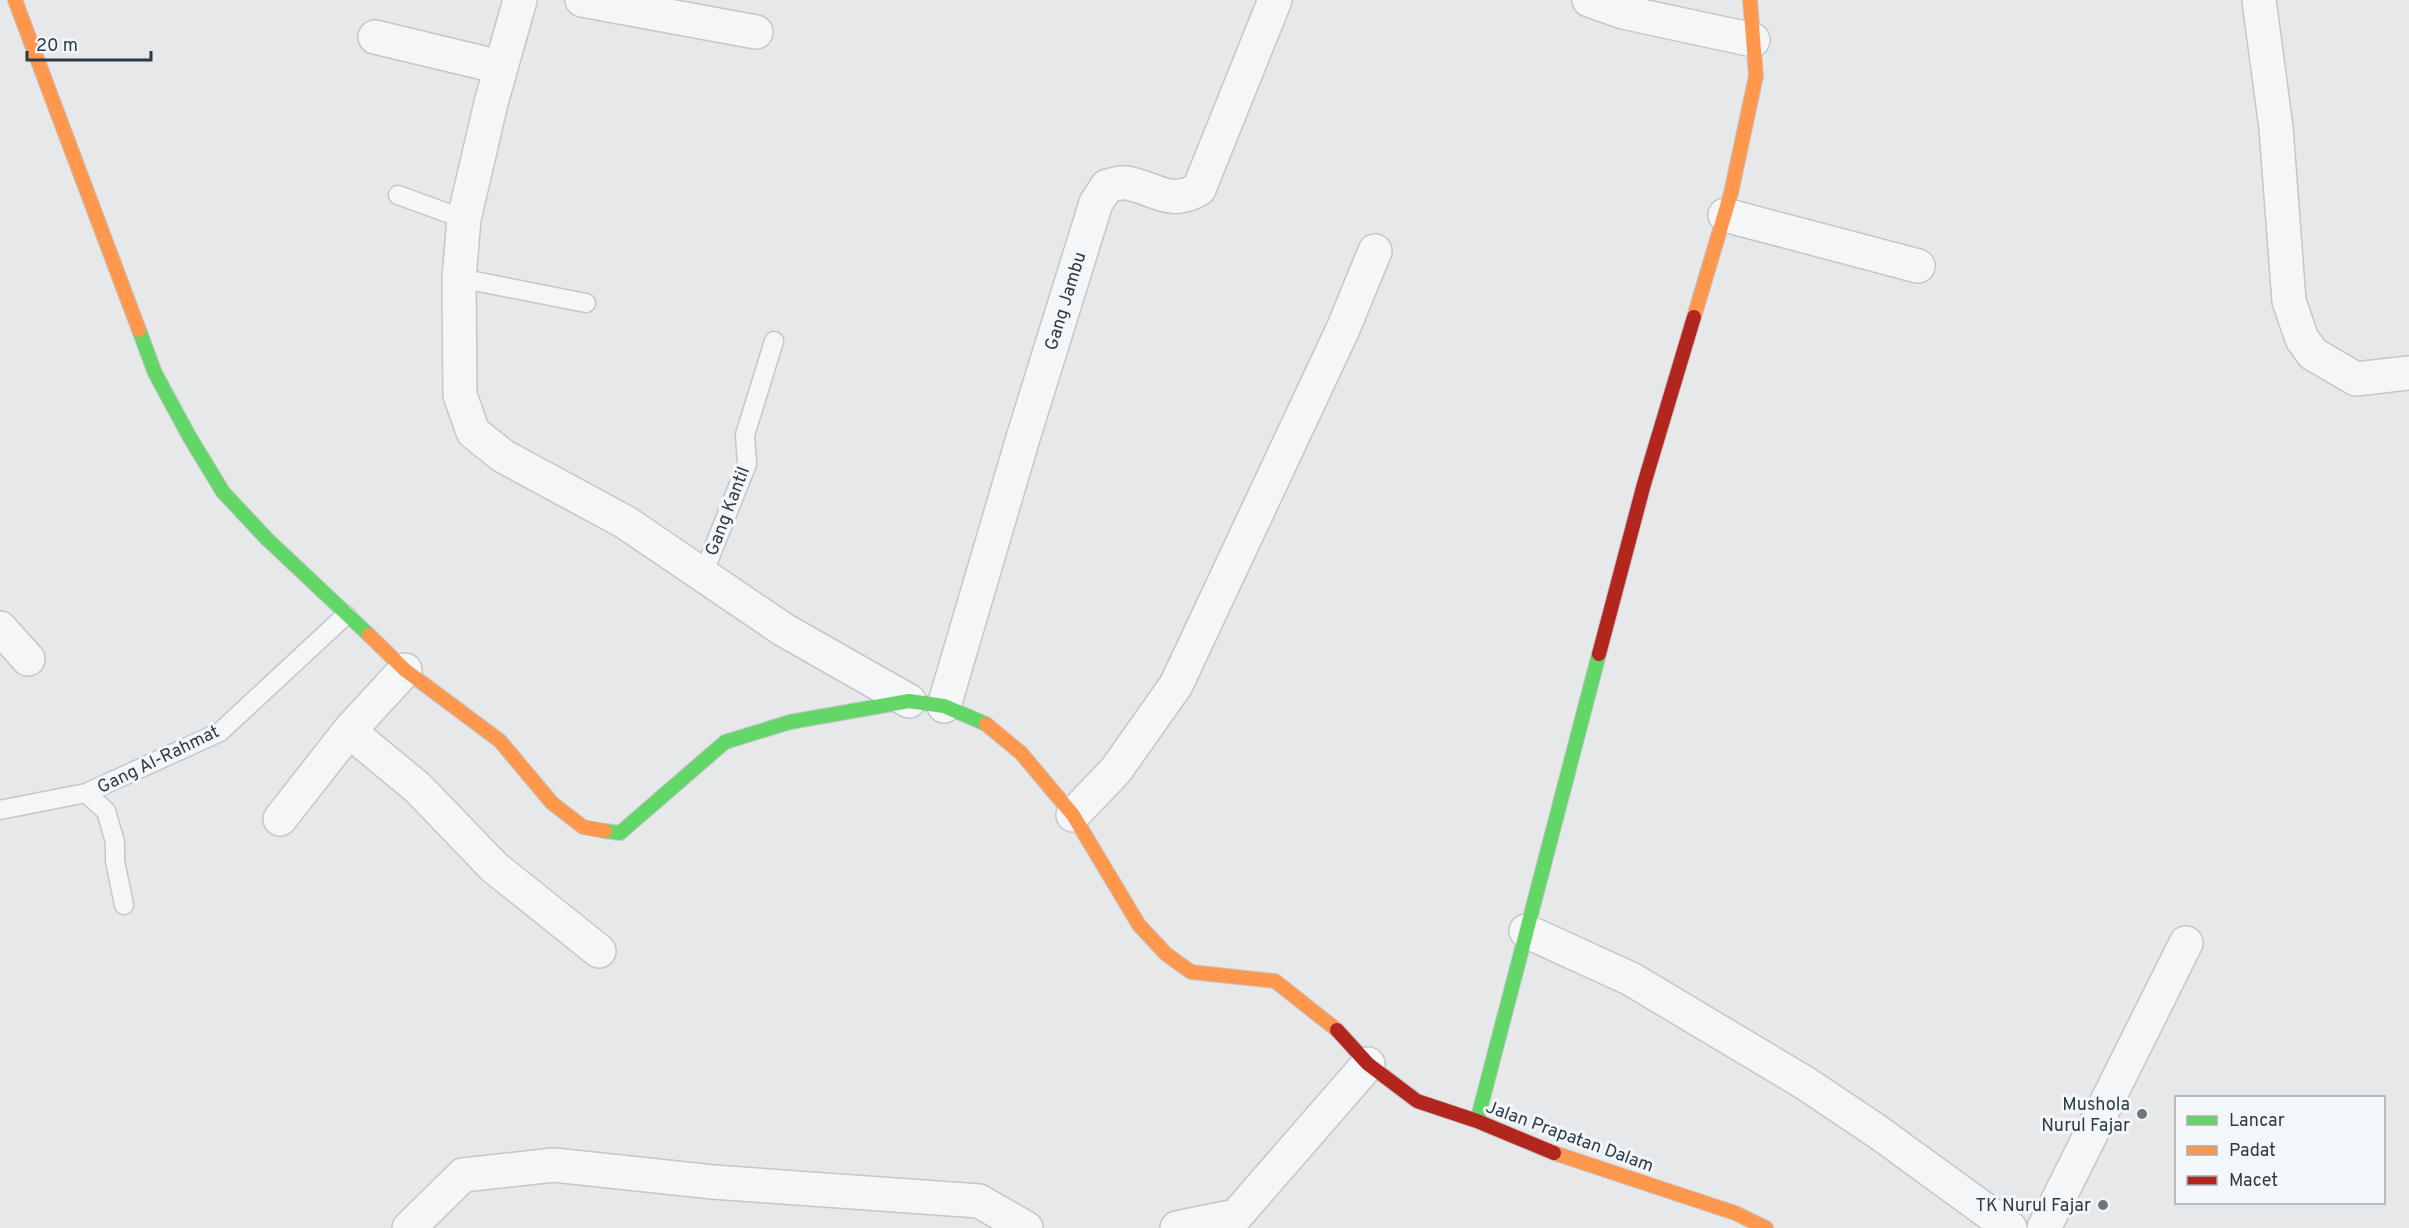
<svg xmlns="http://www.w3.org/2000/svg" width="2409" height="1228" font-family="Overpass,sans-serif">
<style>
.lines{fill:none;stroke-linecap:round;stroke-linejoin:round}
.lane-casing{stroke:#c4c6c8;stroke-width:21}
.street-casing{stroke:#c4c6c8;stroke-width:36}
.fast-casing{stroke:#c4c6c8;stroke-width:16}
.slow-casing{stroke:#c4c6c8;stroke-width:16}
.jam-casing{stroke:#c4c6c8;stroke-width:16}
.lane{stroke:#f5f6f7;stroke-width:18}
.street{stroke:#f5f6f7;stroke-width:33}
.fast{stroke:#63d668;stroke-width:14}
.slow{stroke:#ff974d;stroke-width:14}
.jam{stroke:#b3261e;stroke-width:14}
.poi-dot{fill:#6c787e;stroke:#f4f7f9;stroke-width:2}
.labels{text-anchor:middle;stroke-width:6;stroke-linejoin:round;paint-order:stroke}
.street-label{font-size:18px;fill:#2b3b44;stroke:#f4f7f9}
.poi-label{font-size:18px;fill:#2b3b44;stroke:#f4f7f9;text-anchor:end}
</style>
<rect width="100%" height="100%" fill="#e6e8ea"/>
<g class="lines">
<defs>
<path id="lane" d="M 398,195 L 464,219
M 459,278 L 586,303
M 702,577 L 747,464 L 745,435 L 774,341
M 86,793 L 106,811 L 115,842 L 115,861 L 124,905
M 0,810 L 86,793 L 220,732 L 346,615"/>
<path id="street" d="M 520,0 L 491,103 L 464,219 L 459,278 L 460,395 L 473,432 L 503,456 L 625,522 L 784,630 L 909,701
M 582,0 L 756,32
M 1589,0 L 1623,12 L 1753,40
M 2259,0 L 2276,128 L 2289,301 L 2302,339 L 2313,354 L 2356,379 L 2409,373
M 375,37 L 500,67
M 1725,215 L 1918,266
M 0,628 L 28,659
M 944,706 L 1023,438 L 1096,203 L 1107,186 C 1113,185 1120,182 1126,183 C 1154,187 1170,207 1199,189 L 1275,0
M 349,731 L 418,788 L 494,867 L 599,951
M 1073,815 L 1116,770 L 1176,685 L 1343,329 L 1375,251
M 280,819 L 349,731 L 405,670
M 1526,931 L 1631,979 L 1805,1083 L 1878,1132 L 2010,1228
M 409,1228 L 463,1175 L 554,1165 L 713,1182 L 979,1201 L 1026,1228
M 1177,1228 L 1236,1216 L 1368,1064
M 2044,1228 L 2186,943"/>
<path id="fast" d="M 139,330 L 155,373 L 189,436 L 223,492 L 267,539 L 369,635
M 605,831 L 620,833 L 725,742 L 790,722 L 909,701 L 944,706 L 986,724
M 1477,1121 L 1599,654"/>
<path id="slow" d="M 15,0 L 139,330
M 1694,317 L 1731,193 L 1756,76 L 1750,0
M 369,635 L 405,670 L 500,741 L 552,803 L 583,827 L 605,831
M 986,724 L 1021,753 L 1073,815 L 1139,925 L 1166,954 L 1191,972 L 1275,981 L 1337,1030
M 1554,1153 L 1735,1213 L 1766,1228"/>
<path id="jam" d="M 1599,654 L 1644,484 L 1694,317
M 1337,1030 L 1368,1064 L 1417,1101 L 1477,1121 L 1554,1153"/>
</defs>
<use href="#lane" class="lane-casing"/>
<use href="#street" class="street-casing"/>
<use href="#fast" class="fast-casing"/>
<use href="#slow" class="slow-casing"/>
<use href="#jam" class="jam-casing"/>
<use href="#lane" class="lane"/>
<use href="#street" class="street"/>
<use href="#fast" class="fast"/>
<use href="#slow" class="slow"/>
<use href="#jam" class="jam"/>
</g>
<g class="poi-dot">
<circle cx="2142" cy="1114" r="6"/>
<circle cx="2103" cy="1205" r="6"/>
</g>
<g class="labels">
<g class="street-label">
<text transform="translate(1065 301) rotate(-73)" y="6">Gang Jambu</text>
<text transform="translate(727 511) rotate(-69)" y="6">Gang Kantil</text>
<text transform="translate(158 759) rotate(-26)" y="6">Gang Al-Rahmat</text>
<text transform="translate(1570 1136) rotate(20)" y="6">Jalan Prapatan Dalam</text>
</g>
<g class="poi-label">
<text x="2130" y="1110">Mushola<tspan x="2130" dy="21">Nurul Fajar</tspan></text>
<text x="2091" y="1211">TK Nurul Fajar</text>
</g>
</g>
<rect x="2175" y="1096" width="210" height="108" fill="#f4f7f9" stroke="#a4acb1" stroke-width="1.5"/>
<rect x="2187" y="1116" width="30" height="9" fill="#63d668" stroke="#a4acb1" stroke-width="1.5"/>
<text x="2229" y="1126" font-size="18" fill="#2b3b44">Lancar</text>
<rect x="2187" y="1146" width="30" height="9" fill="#ff974d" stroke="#a4acb1" stroke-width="1.5"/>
<text x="2229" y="1156" font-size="18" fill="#2b3b44">Padat</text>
<rect x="2187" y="1176" width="30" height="9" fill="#b3261e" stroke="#a4acb1" stroke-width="1.5"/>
<text x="2229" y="1186" font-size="18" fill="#2b3b44">Macet</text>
<path d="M27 51v9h124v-9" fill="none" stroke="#2b3b44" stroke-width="3"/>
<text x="36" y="51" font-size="18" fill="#2b3b44" stroke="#f4f7f9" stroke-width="4.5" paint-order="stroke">20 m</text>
</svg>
